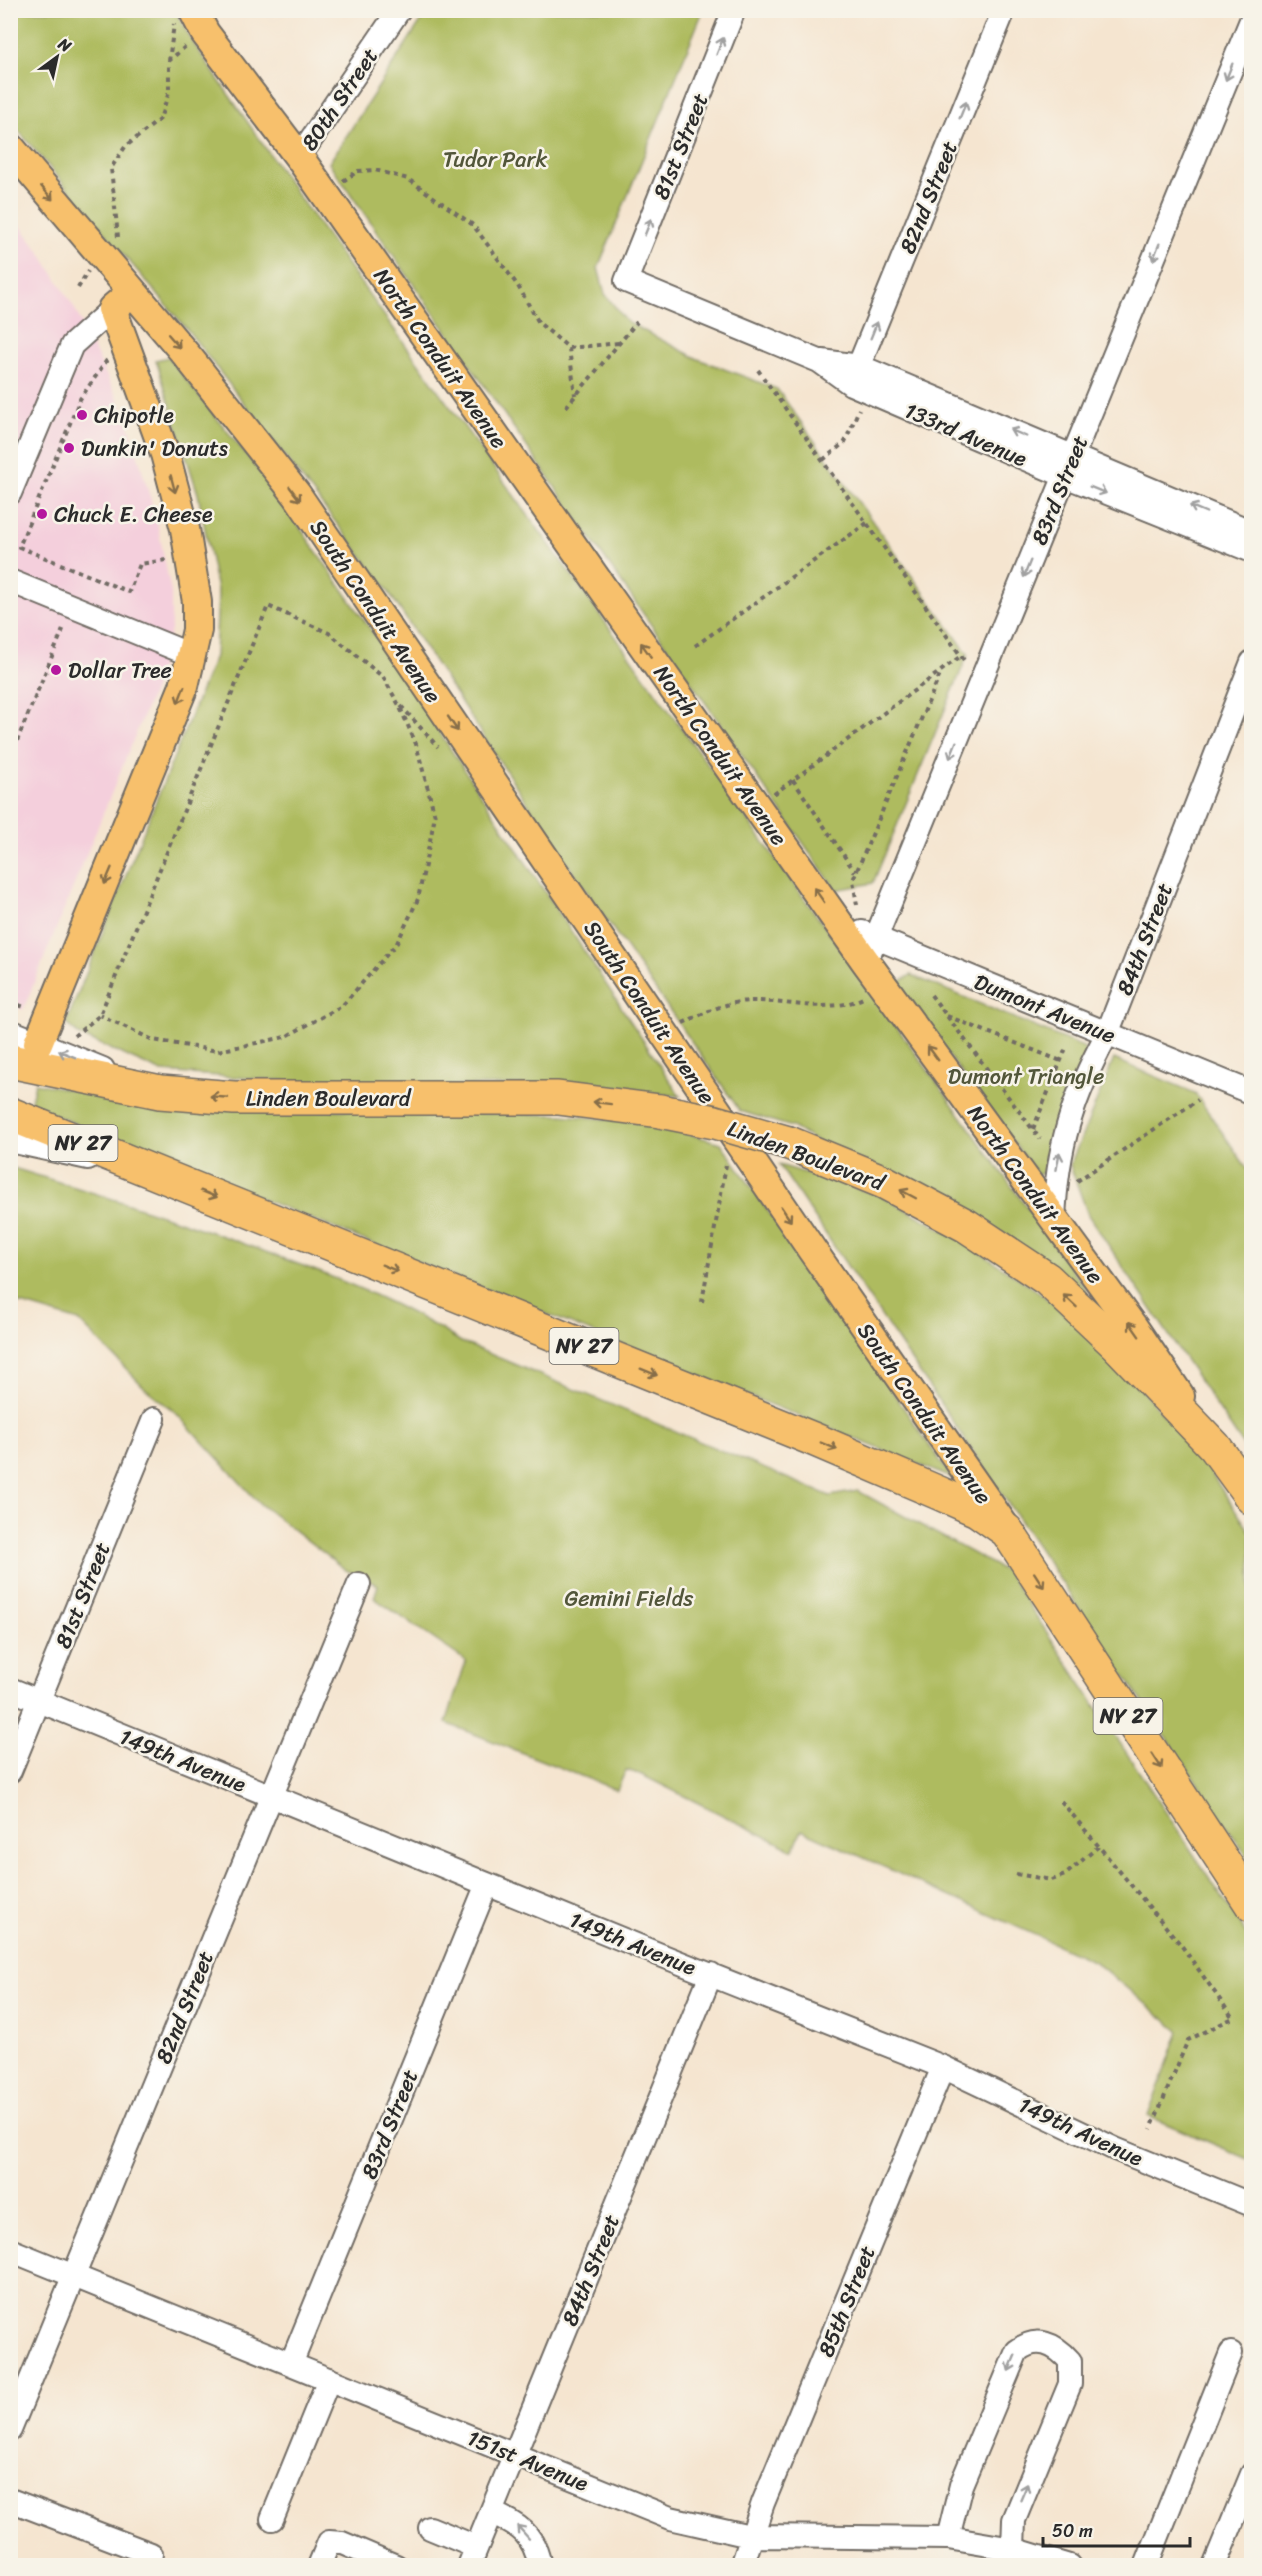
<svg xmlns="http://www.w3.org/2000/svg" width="1262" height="2576" font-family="Sriracha,sans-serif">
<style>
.built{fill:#f4cfdc}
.green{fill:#aebb5e;stroke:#6c7344;stroke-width:1.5}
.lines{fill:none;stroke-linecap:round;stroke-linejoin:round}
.minor-casing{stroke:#726c65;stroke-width:26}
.major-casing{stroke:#726c65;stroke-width:32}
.highway-casing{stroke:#726c65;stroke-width:36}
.path{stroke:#726c65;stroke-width:4;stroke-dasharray:4.5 4.5;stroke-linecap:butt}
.minor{stroke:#fff;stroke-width:22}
.major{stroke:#f7c06c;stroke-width:28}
.highway{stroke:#f7c06c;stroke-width:33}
.highway-bridge-casing{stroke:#726c65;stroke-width:36;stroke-linecap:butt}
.highway-bridge{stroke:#f7c06c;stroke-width:33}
.oneway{stroke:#a0a0a0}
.oneway2{stroke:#876e48}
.poi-dot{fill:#b5179e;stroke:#f7f3e8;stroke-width:2}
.labels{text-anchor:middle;stroke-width:5;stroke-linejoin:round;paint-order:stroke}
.shield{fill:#f7f3e8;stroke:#686764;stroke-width:1.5}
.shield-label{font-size:21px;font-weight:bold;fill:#2b2b2b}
.street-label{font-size:22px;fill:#2b2b2b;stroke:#f7f3e8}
.park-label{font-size:22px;fill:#52563a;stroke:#f7f3e8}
.poi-label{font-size:22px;fill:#2b2b2b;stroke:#f7f3e8;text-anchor:start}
</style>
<rect width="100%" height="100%" fill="#f7f3e8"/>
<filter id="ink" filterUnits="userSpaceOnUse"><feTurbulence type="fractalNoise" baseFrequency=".0167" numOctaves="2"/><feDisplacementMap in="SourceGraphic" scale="12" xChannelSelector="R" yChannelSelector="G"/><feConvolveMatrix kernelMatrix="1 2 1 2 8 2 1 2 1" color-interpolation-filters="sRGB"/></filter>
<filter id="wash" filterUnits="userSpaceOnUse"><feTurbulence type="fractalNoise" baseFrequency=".008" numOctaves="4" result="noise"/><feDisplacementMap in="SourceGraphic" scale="24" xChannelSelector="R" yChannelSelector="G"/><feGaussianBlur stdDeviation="1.35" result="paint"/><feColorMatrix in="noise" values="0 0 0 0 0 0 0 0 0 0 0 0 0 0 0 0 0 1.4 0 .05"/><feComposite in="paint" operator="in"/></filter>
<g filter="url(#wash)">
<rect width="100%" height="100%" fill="#f5e5d0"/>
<path class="built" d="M 10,211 L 42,255 L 75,309 L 127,419 L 156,517 L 171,592 L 171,630 L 154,689 L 23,1010 L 10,1004 Z"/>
<path class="green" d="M 428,10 L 703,11 L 598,268 L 605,294 L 627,322 L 698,359 L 777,389 L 968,654 L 873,883 L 836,890 L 329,163 Z
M 10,11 L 175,11 L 192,41 L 301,200 L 1087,1291 L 1078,1296 L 792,1127 L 740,1111 L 560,853 L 384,585 L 186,328 L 11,122 Z
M 168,357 L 271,486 L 389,656 L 680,1096 L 565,1085 L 361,1086 L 162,1072 L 79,1035 L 66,1023 L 215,656 L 218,595 L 198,494 L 156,360 Z
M 911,975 L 1083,1047 L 1087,1053 L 1085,1066 L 1042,1174 L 1037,1174 L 899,989 L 899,982 Z
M 1114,1059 L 1195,1093 L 1251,1174 L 1251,1457 L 1088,1215 L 1070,1165 Z
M 35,1083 L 160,1106 L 562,1115 L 648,1123 L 721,1143 L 952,1478 L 30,1105 Z
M 779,1165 L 882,1196 L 961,1240 L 1039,1292 L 1106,1350 L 1196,1451 L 1251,1533 L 1251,1862 Z
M 10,1167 C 101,1195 191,1223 279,1257 C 342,1280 405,1305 461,1342 L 830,1496 L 858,1491 L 1007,1572 L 1251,1941 L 1251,2160 L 1148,2116 L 1179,2031 L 1095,1962 L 802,1830 L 793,1850 L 642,1775 L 626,1770 L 617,1790 L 446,1723 L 466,1661 L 374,1598 L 378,1585 L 346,1570 L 260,1504 L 176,1413 L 146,1389 L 79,1321 L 11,1301 Z"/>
</g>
<g filter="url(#ink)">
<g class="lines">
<defs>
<path id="minor" d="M 734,10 L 626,281 L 819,361 L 851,384 L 1065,476 L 1252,551
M 299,157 L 399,10
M 822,361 L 859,366 L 1252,532
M 853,380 L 1004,10
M 10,493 L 72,345 L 112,309
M 10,581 L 191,655
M 862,932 L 1252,1093
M 866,962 L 1252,18
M 10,1031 L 103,1069
M 10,1141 L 88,1158
M 1054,1220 C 1057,1146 1072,1099 1107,1034 L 1252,662
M 10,1689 L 658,1954 L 943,2067 L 1115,2149 L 1252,2205
M 10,1771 L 154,1419
M 10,2250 L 670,2518 L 750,2536 L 948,2538 L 1013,2549 L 1069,2566
M 291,2364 L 487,1884
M 10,2430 L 359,1584
M 10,2500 L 151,2554
M 491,2512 C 518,2525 534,2533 540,2566
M 272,2519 L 329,2379
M 430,2528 L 476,2547
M 948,2538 L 961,2485 L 1017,2351 C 1037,2335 1055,2344 1070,2361 L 1070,2384 L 1014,2520 L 1013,2549
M 319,2566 L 329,2542 L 342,2543 L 396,2566
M 469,2566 L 711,1974
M 742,2566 L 763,2503 L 943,2067
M 1146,2566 L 1231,2353
M 1214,2566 L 1252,2474"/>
<path id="major" d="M 193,10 L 205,33 L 299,157 L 866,962 L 1134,1328 L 1180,1396
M 10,147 L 189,358 L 297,495 L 812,1250 L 1005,1527
M 38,1043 L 184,686 L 197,630 L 197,602 L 185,529 L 165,454 L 112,309 L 132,292"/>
<path id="highway" d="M 10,1061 L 160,1092 L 234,1098 L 558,1098 L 660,1111
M 10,1114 L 813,1439 L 939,1493 L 977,1510 L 1007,1531 L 1252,1905
M 789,1143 L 884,1182 L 967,1226 L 1047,1279 L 1118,1346 L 1215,1447 L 1252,1498"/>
</defs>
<use href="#minor" class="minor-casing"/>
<use href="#major" class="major-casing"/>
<use href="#highway" class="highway-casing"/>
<path class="path" d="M 169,61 L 174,24
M 343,181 L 358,171 L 375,170 L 408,179 L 473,225 L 518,286 L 539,323 L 569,348 L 575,395
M 118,237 L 111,168 L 125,147 L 160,119 L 169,92 L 169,61 L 187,45
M 10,249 L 13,249
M 78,288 L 88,271
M 569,348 L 619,343
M 107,360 L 80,399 L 19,547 L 129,592 L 140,564 L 166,560
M 758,370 L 966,663
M 566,407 L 637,322
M 823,460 L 845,442 L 859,409
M 10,548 L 19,547
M 695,646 L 867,523
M 401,706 L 438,747
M 10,758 L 64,627
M 793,780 L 855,872
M 774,794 L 961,656
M 857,905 L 853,880 L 942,670
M 931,995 L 1040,1139
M 10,1002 L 27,1008
M 947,1016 L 1061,1061
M 683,1023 C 704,1013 726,1002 749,1001 C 787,1000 830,1015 865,997
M 74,1036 L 100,1015 L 268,606 L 329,633 L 383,677 L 399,705 L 416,744 L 435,816 L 418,899 L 397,943 L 342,1006 L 285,1037 L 218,1051 L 153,1040 L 100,1015
M 1033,1129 L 1066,1048
M 1077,1181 L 1198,1100
M 702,1302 L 726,1165
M 1061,1801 L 1181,1945 L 1233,2018 L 1188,2040 L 1151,2129
M 1016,1874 L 1052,1880 L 1065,1875 L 1099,1846"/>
<use href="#minor" class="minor"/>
<use href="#major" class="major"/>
<use href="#highway" class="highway"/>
<defs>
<path id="highway-bridge" d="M 660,1111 L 715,1122 L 789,1143"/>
</defs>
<use href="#highway-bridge" class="highway-bridge-casing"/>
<use href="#highway-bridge" class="highway-bridge"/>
</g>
<defs><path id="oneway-shaft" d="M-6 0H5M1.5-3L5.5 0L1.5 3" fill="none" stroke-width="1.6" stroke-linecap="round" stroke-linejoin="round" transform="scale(1.5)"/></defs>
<g class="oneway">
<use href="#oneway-shaft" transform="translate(720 46) rotate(-68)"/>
<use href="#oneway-shaft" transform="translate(1229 72) rotate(112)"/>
<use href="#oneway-shaft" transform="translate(963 110) rotate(-68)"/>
<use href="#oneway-shaft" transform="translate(648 227) rotate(-68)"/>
<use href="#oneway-shaft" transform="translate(1156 252) rotate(112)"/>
<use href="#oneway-shaft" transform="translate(874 330) rotate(-68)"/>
<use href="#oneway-shaft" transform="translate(1018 433) rotate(-157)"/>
<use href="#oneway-shaft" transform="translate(1098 490) rotate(22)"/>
<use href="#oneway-shaft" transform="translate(1198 509) rotate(-157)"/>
<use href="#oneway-shaft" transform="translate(1027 569) rotate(112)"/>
<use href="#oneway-shaft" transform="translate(953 750) rotate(112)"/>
<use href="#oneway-shaft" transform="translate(67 1054) rotate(-158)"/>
<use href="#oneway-shaft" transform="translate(1058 1161) rotate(-80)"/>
<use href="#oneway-shaft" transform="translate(1012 2363) rotate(113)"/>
<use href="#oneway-shaft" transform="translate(1024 2492) rotate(-67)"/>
<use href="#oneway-shaft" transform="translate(523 2532) rotate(-132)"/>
</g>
<g class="oneway2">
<use href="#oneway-shaft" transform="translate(47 193) rotate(50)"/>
<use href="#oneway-shaft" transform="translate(174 341) rotate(49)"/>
<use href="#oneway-shaft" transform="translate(173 484) rotate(75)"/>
<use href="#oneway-shaft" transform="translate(295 494) rotate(53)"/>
<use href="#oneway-shaft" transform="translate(646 650) rotate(-125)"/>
<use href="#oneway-shaft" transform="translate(181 695) rotate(111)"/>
<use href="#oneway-shaft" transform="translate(453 724) rotate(56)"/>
<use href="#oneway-shaft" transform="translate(108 876) rotate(113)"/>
<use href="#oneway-shaft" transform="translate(819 895) rotate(-125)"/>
<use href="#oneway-shaft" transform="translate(933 1053) rotate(-126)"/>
<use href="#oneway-shaft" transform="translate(219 1097) rotate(-175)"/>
<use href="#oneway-shaft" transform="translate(602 1103) rotate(-173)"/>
<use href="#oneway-shaft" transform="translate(209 1194) rotate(22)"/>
<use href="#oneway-shaft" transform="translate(908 1194) rotate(-152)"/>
<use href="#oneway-shaft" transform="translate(786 1214) rotate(56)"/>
<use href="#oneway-shaft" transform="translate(390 1268) rotate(22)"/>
<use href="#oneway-shaft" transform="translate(1070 1301) rotate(-137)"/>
<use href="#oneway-shaft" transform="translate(1134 1329) rotate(-125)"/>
<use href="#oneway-shaft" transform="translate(649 1372) rotate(22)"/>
<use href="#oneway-shaft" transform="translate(829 1446) rotate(23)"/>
<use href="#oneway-shaft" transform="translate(1039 1580) rotate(57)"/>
<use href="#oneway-shaft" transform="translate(1157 1761) rotate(57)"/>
</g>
</g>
<g class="poi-dot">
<circle cx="82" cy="415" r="6"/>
<circle cx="69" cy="448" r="6"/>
<circle cx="42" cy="514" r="6"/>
<circle cx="56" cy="670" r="6"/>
</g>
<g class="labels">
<g class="shield">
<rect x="48.5" y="1125" width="69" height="36" rx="4.5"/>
<rect x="549.5" y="1328" width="69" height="36" rx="4.5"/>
<rect x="1093.5" y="1698" width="69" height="36" rx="4.5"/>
</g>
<g class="shield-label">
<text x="83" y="1150">NY 27</text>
<text x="584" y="1353">NY 27</text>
<text x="1128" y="1723">NY 27</text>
</g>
<g class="street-label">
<text transform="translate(339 99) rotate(-56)" y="8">80th Street</text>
<text transform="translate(680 146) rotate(-68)" y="8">81st Street</text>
<text transform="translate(928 197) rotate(-68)" y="8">82nd Street</text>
<text transform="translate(441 358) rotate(55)" y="8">North Conduit Avenue</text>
<text transform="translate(966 434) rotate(23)" y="8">133rd Avenue</text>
<text transform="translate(1059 490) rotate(-68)" y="8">83rd Street</text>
<text transform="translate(376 611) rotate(56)" y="8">South Conduit Avenue</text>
<text transform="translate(721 755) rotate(55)" y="8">North Conduit Avenue</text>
<text transform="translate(1144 939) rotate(-69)" y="8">84th Street</text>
<text transform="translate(1045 1008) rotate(22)" y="8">Dumont Avenue</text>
<text transform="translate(650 1012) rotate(56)" y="8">South Conduit Avenue</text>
<text x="328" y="1106">Linden Boulevard</text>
<text transform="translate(806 1155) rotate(20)" y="8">Linden Boulevard</text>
<text transform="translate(1036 1194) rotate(54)" y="8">North Conduit Avenue</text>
<text transform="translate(925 1413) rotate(55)" y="8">South Conduit Avenue</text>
<text transform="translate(82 1595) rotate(-68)" y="8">81st Street</text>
<text transform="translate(183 1760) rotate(22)" y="8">149th Avenue</text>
<text transform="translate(633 1943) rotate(22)" y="8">149th Avenue</text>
<text transform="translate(184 2007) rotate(-68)" y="8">82nd Street</text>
<text transform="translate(389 2124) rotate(-68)" y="8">83rd Street</text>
<text transform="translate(1081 2131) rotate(25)" y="8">149th Avenue</text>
<text transform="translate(590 2270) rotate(-68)" y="8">84th Street</text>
<text transform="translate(846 2301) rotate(-68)" y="8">85th Street</text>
<text transform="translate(528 2460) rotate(22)" y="8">151st Avenue</text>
</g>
<g class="park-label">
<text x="495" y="167">Tudor Park</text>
<text x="1026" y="1084">Dumont Triangle</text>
<text x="629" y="1606">Gemini Fields</text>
</g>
<g class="poi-label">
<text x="94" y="423">Chipotle</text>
<text x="81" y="456">Dunkin' Donuts</text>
<text x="54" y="522">Chuck E. Cheese</text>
<text x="68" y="678">Dollar Tree</text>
</g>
</g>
<rect width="1262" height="2576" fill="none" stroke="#f7f3e8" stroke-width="36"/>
<g transform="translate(57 57) rotate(33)" stroke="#f7f3e8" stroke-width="4.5" paint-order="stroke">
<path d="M0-4.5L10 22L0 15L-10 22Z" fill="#2b2b2b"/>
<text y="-9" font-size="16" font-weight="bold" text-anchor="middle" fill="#2b2b2b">N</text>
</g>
<path d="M1043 2537v9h147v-9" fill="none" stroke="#2b2b2b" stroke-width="3"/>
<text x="1052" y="2537" font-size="18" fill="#2b2b2b" stroke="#f7f3e8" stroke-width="4.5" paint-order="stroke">50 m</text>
</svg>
